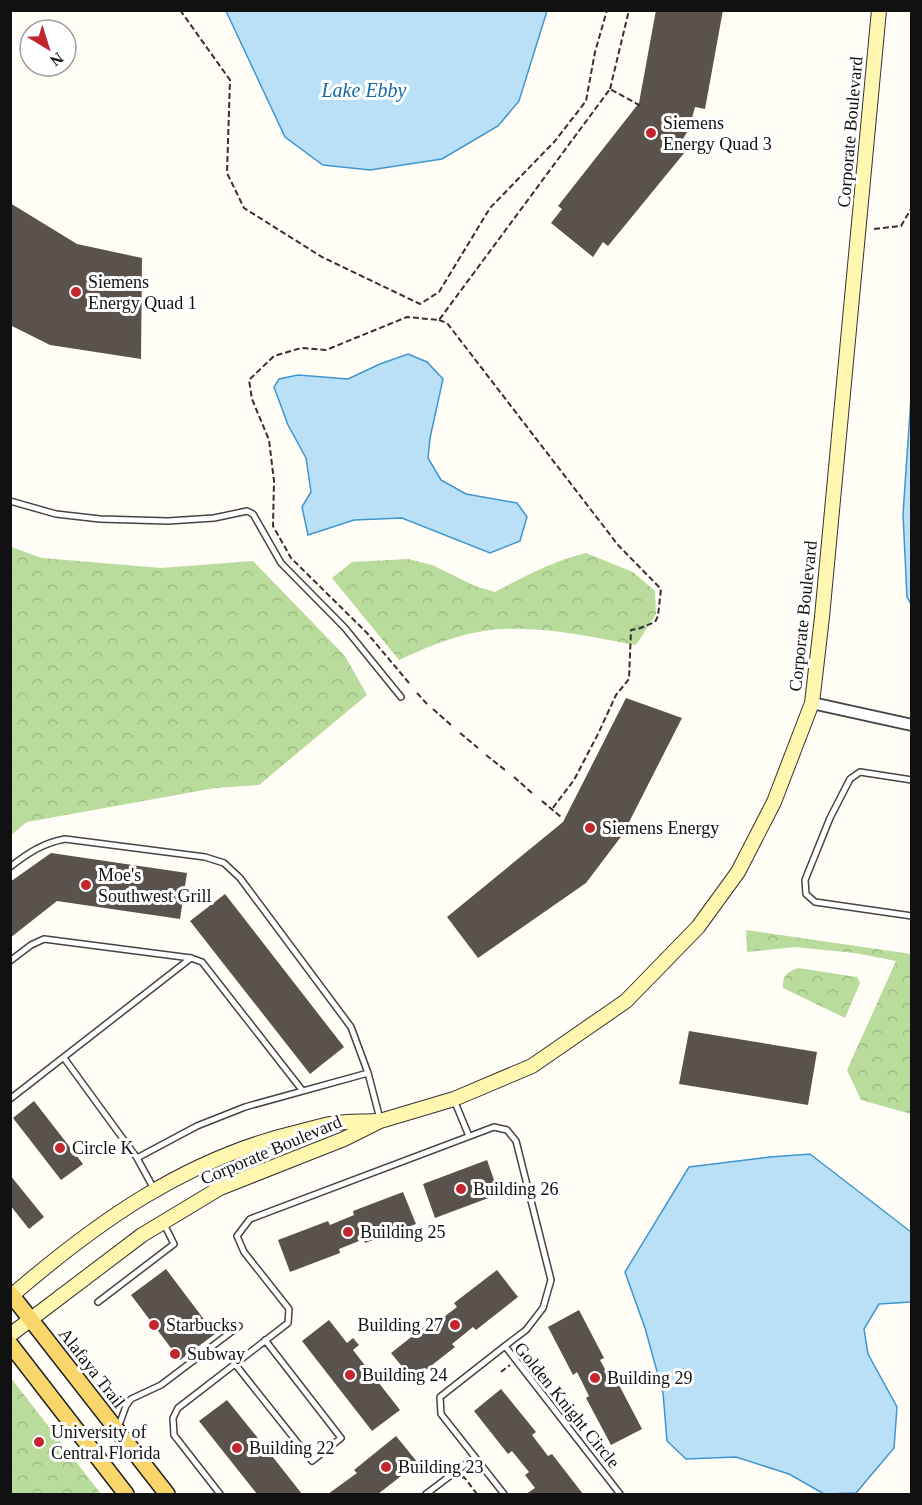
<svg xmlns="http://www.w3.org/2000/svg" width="922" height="1505" font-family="Georgia,serif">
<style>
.forest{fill:url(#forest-crowns)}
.water{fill:#b9e0f7;stroke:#3f96cf;stroke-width:1.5}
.building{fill:#5a524d}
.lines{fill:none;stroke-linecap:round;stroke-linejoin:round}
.lane-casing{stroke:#444;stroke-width:8}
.street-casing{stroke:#444;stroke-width:14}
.secondary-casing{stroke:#333;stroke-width:16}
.primary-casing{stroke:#222;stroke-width:18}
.path{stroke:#333;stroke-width:2;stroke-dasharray:6 3;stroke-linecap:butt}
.lane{stroke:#fff;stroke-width:5}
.street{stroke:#fff;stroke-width:10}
.secondary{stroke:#fff6b0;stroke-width:14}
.primary{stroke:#f9d66b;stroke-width:15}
.poi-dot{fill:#c4262e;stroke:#fff;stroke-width:2}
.labels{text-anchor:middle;stroke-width:6;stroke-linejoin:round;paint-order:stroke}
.poi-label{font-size:18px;fill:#111;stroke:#fff;text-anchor:start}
.street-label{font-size:18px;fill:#111;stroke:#fff}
.water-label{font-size:20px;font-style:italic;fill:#1768a6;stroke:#fff}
</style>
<defs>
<pattern id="forest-crowns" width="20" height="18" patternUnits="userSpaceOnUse" patternTransform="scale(1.5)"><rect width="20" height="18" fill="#b9dc9c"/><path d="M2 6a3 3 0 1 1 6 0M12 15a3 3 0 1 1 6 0" fill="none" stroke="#9ebc85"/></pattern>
</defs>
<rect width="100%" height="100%" fill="#fffdf5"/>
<path class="forest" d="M 11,547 L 42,558 L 161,568 L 253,561 L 345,656 L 367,695 L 259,785 L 215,788 L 27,822 L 11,835 Z
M 586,553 L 633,572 L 655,591 L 656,614 L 636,645 C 593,637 548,627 504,629 C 468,630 431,645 399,660 L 332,578 L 352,562 L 408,559 L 432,565 L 475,586 L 495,592 C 525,576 553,561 586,553 Z
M 746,930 L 911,954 L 911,1114 L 861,1100 L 847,1070 L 896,961 L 855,953 L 795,947 L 747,952 Z
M 798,968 L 857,977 L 860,983 L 845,1018 L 783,988 C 783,975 786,973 798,968 Z
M 11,1378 L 101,1494 L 11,1494 Z"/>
<path class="water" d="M 226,11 L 547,10 L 547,11 L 519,101 L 498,126 L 442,159 L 370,170 L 323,165 L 285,137 Z
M 408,354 L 427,362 L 443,379 L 430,438 L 428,458 L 441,480 L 466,494 L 517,503 L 527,517 L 520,541 L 490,553 L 402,518 L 354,520 L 308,535 L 302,507 L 311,492 L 306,458 L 288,425 L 274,387 L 279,379 L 298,375 L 348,379 L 380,364 Z
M 911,398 L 911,604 L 907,597 L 903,514 Z
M 810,1154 L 911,1232 L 911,1302 L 879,1304 L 864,1329 L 868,1354 L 897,1407 L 894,1448 L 856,1493 L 824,1494 L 789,1474 L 736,1457 L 686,1459 L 667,1441 L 663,1393 L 645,1328 L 625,1272 L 689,1167 L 770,1157 Z"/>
<path class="building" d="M 656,10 L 723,10 L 705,109 L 695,107 L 689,129 L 678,147 L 685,152 L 608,246 L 603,242 L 593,257 L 551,223 L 562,209 L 558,206 L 639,103 Z
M 10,203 L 77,244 L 142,258 L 141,359 L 50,345 L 10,325 Z
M 626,698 L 682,718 L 623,834 L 586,883 L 478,958 L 447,917 L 563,822 Z
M 51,853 L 187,873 L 180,919 L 57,901 L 10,938 L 10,882 Z
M 225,894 L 344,1047 L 310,1074 L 190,921 Z
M 689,1031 L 817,1052 L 808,1105 L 679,1084 Z
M 34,1101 L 83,1164 L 61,1180 L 13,1118 Z
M 487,1160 L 499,1194 L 435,1218 L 423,1184 Z
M 10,1175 L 44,1217 L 29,1229 L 10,1205 Z
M 403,1192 L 416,1224 L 365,1243 L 364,1239 L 339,1249 L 340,1253 L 290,1272 L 278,1240 L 328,1221 L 330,1225 L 354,1215 L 353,1211 Z
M 166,1269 L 215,1334 L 180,1360 L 131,1295 Z
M 497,1270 L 518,1297 L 476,1330 L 473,1327 L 452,1344 L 455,1347 L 413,1380 L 391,1353 L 433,1320 L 436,1323 L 457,1307 L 454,1303 Z
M 579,1310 L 604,1358 L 600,1360 L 613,1384 L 617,1381 L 642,1429 L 611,1445 L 586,1398 L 589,1396 L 577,1372 L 573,1375 L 548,1327 Z
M 329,1320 L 347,1343 L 353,1338 L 359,1345 L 353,1350 L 400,1410 L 372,1431 L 302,1341 Z
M 501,1389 L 536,1432 L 532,1435 L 548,1456 L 552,1454 L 583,1494 L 526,1494 L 535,1488 L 525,1475 L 529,1472 L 512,1451 L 508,1454 L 474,1411 Z
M 227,1400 L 261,1442 L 302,1494 L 257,1494 L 199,1421 Z
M 396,1436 L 418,1463 L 378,1494 L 328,1494 L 357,1473 L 354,1470 Z"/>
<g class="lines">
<defs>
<path id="lane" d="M 10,501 L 56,514 L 100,519 L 168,521 L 214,518 L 247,511 L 253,514 L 281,563 L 345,628 L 401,697
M 912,780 L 860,772 L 850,779 L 830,818 L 805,880 L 806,894 L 815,902 L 912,916
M 10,867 C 28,853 43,843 65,839 L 205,857 L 224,863 L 240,878 L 351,1027 L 368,1073 L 380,1119
M 10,961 L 31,945 L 44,939 L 191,958 L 202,962 L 302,1090
M 64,1058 L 137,1158 L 154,1189
M 10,1099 L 191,958
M 454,1100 L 469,1136
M 137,1158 L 197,1126 L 245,1107 L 368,1073
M 98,1302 L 174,1244 L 164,1224
M 235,1364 L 312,1461 L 341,1438 L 265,1340
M 118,1428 L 126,1406 L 131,1399 L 161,1385 L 239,1326
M 220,1494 L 174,1435 L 173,1418 L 178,1408 L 288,1323 L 289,1309 L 244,1252 L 237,1236 L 250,1219 L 494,1127 L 507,1130 L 516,1141 L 551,1280 L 543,1308 L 526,1330 L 505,1346
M 426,1494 L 475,1457
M 504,1494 L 441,1414 L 440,1397 L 505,1346 L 620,1494"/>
<path id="street" d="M 812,703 L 912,725"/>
<path id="secondary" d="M 10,1297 C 97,1222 185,1159 298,1132 C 311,1129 325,1124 338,1123 C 350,1121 363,1122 375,1121
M 10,1335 L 142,1235 L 220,1188 L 344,1139 L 380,1121 L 454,1099 L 532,1066 L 626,1001 L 698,927 L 738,872 L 774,802 L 812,703 L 822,617 L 879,10"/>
<path id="primary" d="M 10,1293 L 167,1494
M 10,1344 L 126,1494"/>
</defs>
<use href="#lane" class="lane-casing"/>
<use href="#street" class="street-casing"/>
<use href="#secondary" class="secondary-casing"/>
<use href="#primary" class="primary-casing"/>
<path class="path" d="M 180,10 L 230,80 L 227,173 L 244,208 L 322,257 L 420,304 L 439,292 L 490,208 L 555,141 L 586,101 L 595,52 L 607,10
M 610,89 L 629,10
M 874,229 L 901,226 L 912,207
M 439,320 L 447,323 L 618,545 L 661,589 L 658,616 L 655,622 L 638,629 L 631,630 L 629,679 L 616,695 L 598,734 L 574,780 L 552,809
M 409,683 L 367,633 L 291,558 L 273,526 L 274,481 L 269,440 L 252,399 L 249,380 L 274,356 L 301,348 L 326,350 L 407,317 L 439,320 L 610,89 L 641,106
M 417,693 L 427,704
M 433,709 L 451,725
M 460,733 L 478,748
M 486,755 L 505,770
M 514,777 L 532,793
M 542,801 L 561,817
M 522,1356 L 531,1348
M 501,1372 L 510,1365
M 462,1478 L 464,1477 L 477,1494"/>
<use href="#lane" class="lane"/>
<use href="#street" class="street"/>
<use href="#secondary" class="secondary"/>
<use href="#primary" class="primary"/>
</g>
<g class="poi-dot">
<circle cx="651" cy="133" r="6"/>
<circle cx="76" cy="292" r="6"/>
<circle cx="590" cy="828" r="6"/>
<circle cx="86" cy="885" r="6"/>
<circle cx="60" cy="1148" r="6"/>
<circle cx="461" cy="1189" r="6"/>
<circle cx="348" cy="1232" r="6"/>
<circle cx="154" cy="1325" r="6"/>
<circle cx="455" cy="1325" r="6"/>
<circle cx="175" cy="1354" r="6"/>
<circle cx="350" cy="1375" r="6"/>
<circle cx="595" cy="1378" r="6"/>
<circle cx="39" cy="1442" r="6"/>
<circle cx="237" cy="1448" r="6"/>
<circle cx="386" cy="1467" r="6"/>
</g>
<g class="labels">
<g class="poi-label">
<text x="663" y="129">Siemens<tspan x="663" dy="21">Energy Quad 3</tspan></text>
<text x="88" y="288">Siemens<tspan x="88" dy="21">Energy Quad 1</tspan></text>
<text x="602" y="834">Siemens Energy</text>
<text x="98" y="881">Moe's<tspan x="98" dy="21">Southwest Grill</tspan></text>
<text x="72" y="1154">Circle K</text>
<text x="473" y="1195">Building 26</text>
<text x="360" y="1238">Building 25</text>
<text x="166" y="1331">Starbucks</text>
<text x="443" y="1331" text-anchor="end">Building 27</text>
<text x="187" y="1360">Subway</text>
<text x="362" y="1381">Building 24</text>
<text x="607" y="1384">Building 29</text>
<text x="51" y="1438">University of<tspan x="51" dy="21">Central Florida</tspan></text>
<text x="249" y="1454">Building 22</text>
<text x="398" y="1473">Building 23</text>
</g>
<g class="street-label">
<text transform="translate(850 132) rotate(-85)" y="6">Corporate Boulevard</text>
<text transform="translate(803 616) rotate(-84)" y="6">Corporate Boulevard</text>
<text transform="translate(271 1150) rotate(-23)" y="6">Corporate Boulevard</text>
<text transform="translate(92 1368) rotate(52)" y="6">Alafaya Trail</text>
<text transform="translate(567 1405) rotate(51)" y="6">Golden Knight Circle</text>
</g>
<g class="water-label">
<text x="364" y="97">Lake Ebby</text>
</g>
</g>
<rect width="922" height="1505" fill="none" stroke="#111111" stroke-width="24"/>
<g transform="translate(48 48) rotate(142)"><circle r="28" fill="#ffffff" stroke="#a0a0a0" stroke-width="1.5"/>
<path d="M0-4.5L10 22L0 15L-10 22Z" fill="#c4262e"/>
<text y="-9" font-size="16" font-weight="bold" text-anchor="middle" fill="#111111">N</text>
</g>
</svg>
